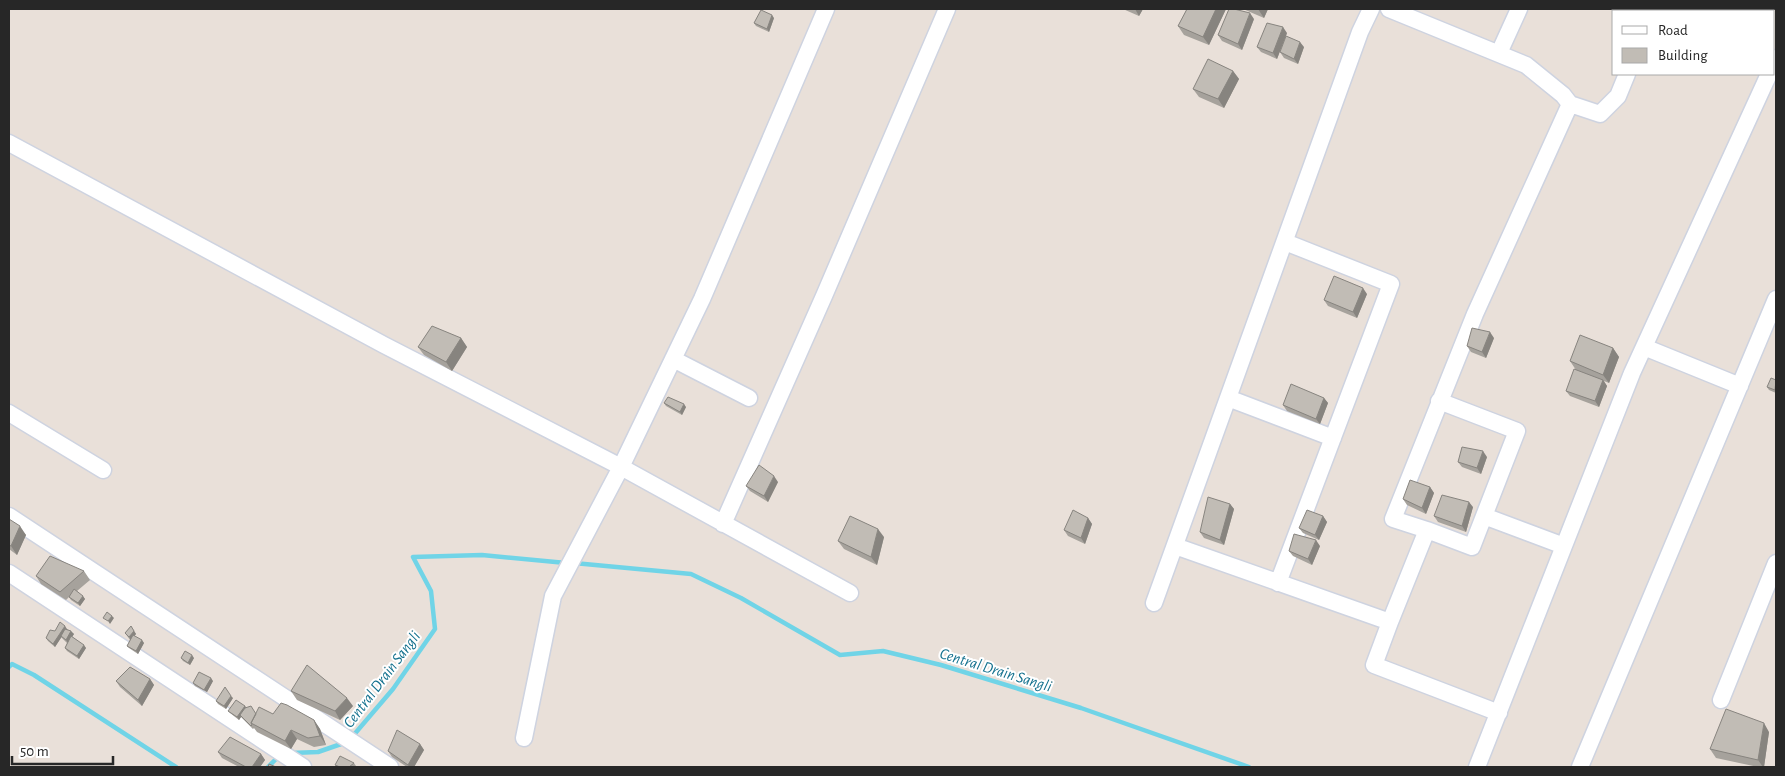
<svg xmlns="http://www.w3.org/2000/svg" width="1785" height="776" font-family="'Alegreya Sans',sans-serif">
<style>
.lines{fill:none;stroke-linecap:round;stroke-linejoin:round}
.stream{stroke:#70d4e7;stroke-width:4.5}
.street-casing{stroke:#ced3e0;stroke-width:19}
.street{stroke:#fff;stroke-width:16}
.wall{fill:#a6a29c}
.shaded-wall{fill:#87847f}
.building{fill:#c1bcb5;stroke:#87847f}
.labels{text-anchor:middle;stroke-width:4;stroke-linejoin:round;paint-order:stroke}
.water-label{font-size:16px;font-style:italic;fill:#14718e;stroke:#fff}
</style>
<rect width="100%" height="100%" fill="#e9e0d9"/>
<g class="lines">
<path class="stream" d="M 574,563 L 691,574 L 741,598 L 840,655 L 883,651 L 941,665 L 1081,708 L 1249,767
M 9,667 L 12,664 L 34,675 L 176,767
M 352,737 L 393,689 L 435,629 L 431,591 L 413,557 L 482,555 L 566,563
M 291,753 L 318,752 L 344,743
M 268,767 L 279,756"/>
<defs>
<path id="street" d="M 1389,9 L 1526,65 L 1563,95 L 1570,104 L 1600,114 L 1618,96 L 1627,74
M 1655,11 L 1656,9
M 1499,53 L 1519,9
M 1774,64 L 1776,58
M 9,143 L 384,345 L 621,467 L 850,593
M 1644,347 L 1740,386
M 673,359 L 749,398
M 1228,398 L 1333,438
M 9,413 L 103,470
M 9,516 L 390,767
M 1484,516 L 1564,546
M 723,524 L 824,296 L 947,9
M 1427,530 L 1472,547 L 1517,431 L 1439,401
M 1175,546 L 1390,622 L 1374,665 L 1499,713
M 9,573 L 303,767
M 1278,583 L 1391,284 L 1285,242
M 1154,603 L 1360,32 L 1371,9
M 1390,622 L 1427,530 L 1393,519 L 1475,314 L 1570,104
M 1721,700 L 1776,563
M 524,738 L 553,596 L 621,467 L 702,299 L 826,9
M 1477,767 L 1632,373 L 1769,74
M 1580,767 L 1776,299"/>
</defs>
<use href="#street" class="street-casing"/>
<use href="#street" class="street"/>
</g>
<path class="wall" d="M 1123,9 L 1143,9 L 1139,16 Z
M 1187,9 L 1226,9 L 1209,45 L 1184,35 L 1178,26 Z
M 1243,9 L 1268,9 L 1264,18 Z
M 774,18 L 769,32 L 756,26 L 754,23 Z
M 1254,19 L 1242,50 L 1222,41 L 1218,35 Z
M 1287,33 L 1277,59 L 1261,52 L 1257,47 Z
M 1304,47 L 1298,64 L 1284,58 L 1280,52 Z
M 1233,71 L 1239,79 L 1224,108 L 1199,97 L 1193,89 Z
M 1367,294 L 1357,318 L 1328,306 L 1324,300 Z
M 461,338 L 467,347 L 452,371 L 424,355 L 418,347 Z
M 1494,338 L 1486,358 L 1471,352 L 1467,346 Z
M 1613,348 L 1619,357 L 1609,383 L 1604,381 L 1607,386 L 1599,407 L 1570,396 L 1566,391 L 1576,370 L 1570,361 Z
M 1776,380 L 1776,393 L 1769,390 L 1767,387 Z
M 1324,398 L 1328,403 L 1320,424 L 1287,411 L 1283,405 Z
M 664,403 L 686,407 L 682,415 L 666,406 Z
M 1487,457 L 1481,474 L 1462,467 L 1458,462 Z
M 778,482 L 768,502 L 750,491 L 746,486 Z
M 1430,487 L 1434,493 L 1426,514 L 1407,505 L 1403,499 Z
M 1230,504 L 1234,509 L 1224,545 L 1204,538 L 1200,532 Z
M 1473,507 L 1466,532 L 1438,522 L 1434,516 Z
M 1323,516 L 1327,522 L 1319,540 L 1303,533 L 1299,528 Z
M 1088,518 L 1092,524 L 1085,544 L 1068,536 L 1064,530 Z
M 9,519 L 26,535 L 17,555 L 9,549 Z
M 884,537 L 877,565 L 844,549 L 838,541 Z
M 1320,546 L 1312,565 L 1293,556 L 1289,551 Z
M 84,571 L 90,580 L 77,591 L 85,599 L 80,606 L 71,600 L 69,597 L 66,600 L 41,584 L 36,576 Z
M 131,626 L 136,634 L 134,636 L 144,643 L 138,654 L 129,648 L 127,646 L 130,640 L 125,633 Z
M 67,629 L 74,634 L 72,637 L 86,648 L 79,659 L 67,651 L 65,648 L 67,643 L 61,637 L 55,647 L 48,641 L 46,638 L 55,631 Z
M 181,658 L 194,658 L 190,665 L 183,661 Z
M 150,679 L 154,685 L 142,706 L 120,687 L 116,681 Z
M 213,681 L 207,692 L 195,686 L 193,683 Z
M 291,691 L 353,706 L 340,720 L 297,700 Z
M 233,698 L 226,709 L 218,704 L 216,701 Z
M 245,706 L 246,708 L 256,714 L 273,714 L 314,720 L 320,729 L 326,745 L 314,747 L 297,739 L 291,749 L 257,732 L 254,728 L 253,729 L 241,717 L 239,720 L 230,713 L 228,711 Z
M 1769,732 L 1764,767 L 1758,767 L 1716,758 L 1710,749 Z
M 420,744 L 424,750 L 414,767 L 407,767 L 392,757 L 388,751 Z
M 218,752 L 261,754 L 265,760 L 260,767 L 239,767 L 222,758 Z
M 354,763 L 356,766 L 354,767 L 337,767 L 335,765 Z"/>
<path class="shaded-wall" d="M 1135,9 L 1143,9 L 1139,16 Z
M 1216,9 L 1226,9 L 1209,45 L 1203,37 Z
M 1258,9 L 1268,9 L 1264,18 Z
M 1764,9 L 1774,9 L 1773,11 L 1762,11 Z
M 1250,13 L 1254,19 L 1242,50 L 1238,44 Z
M 772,15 L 774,18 L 769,32 L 767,29 Z
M 1283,27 L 1287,33 L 1277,59 L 1273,53 Z
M 1300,42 L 1304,47 L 1298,64 L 1294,59 Z
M 1233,71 L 1239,79 L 1224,108 L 1218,99 Z
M 1363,288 L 1367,294 L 1357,318 L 1353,312 Z
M 1490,332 L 1494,338 L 1486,358 L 1482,352 Z
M 461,338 L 467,347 L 452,371 L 446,362 Z
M 1613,348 L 1619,357 L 1609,383 L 1603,375 Z
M 1603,380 L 1607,386 L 1599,407 L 1595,401 Z
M 1324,398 L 1328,403 L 1320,424 L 1316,419 Z
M 684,404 L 686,407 L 682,415 L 680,412 Z
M 1483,451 L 1487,457 L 1481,474 L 1477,468 Z
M 774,476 L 778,482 L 768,502 L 764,496 Z
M 1430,487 L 1434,493 L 1426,514 L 1422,508 Z
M 1469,502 L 1473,507 L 1466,532 L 1462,526 Z
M 1230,504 L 1234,509 L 1224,545 L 1220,540 Z
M 1323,516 L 1327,522 L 1319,540 L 1315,535 Z
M 1088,518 L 1092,524 L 1085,544 L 1081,538 Z
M 20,526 L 26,535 L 17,555 L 11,546 Z
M 878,529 L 884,537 L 877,565 L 871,557 Z
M 1316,540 L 1320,546 L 1312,565 L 1308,559 Z
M 83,596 L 85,599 L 80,606 L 78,603 Z
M 112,616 L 114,618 L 110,624 L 108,621 Z
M 65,626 L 67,629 L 55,647 L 53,644 Z
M 71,631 L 74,634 L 68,643 L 66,640 Z
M 134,631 L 136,634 L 131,640 L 129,637 Z
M 142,640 L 144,643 L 138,654 L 136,651 Z
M 84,645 L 86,648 L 79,659 L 77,656 Z
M 192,655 L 194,658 L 190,665 L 188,663 Z
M 211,678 L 213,681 L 207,692 L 204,690 Z
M 150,679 L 154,685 L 142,706 L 138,700 Z
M 231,696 L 233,698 L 226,709 L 224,706 Z
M 347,698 L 353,706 L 340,720 L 335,711 Z
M 245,706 L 247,709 L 240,715 L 241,717 L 239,720 L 237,717 Z
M 314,720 L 320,729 L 326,745 L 320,736 Z
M 1764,723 L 1769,732 L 1764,767 L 1763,767 L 1758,760 Z
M 291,730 L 297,739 L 291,749 L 285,741 Z
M 420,744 L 424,750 L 414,767 L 409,767 L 408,765 Z
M 261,754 L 265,760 L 260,767 L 252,767 Z"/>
<path class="building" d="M 1187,9 L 1216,9 L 1203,37 L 1178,26 Z
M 1229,9 L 1234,9 L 1250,13 L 1238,44 L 1218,35 Z
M 1719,9 L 1764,9 L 1762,11 L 1718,11 Z
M 761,10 L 772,15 L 767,29 L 754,23 Z
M 1267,23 L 1283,27 L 1273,53 L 1257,47 Z
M 1286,36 L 1300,42 L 1294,59 L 1280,52 Z
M 1208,59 L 1233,71 L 1218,99 L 1193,89 Z
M 1334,276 L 1363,288 L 1353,312 L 1324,300 Z
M 432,326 L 461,338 L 446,362 L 418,347 Z
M 1472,328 L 1490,332 L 1482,352 L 1467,346 Z
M 1580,335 L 1613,348 L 1603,375 L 1570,361 Z
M 1574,369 L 1603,380 L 1595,401 L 1566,391 Z
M 1771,378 L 1776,380 L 1775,390 L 1767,387 Z
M 1291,384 L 1324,398 L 1316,419 L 1283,405 Z
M 668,397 L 684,404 L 680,412 L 664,403 Z
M 1462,447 L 1483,451 L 1477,468 L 1458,462 Z
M 759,465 L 774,476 L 764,496 L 746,486 Z
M 1410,480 L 1430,487 L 1422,508 L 1403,499 Z
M 1442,495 L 1469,502 L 1462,526 L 1434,516 Z
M 1208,497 L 1230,504 L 1220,540 L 1200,532 Z
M 1073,510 L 1088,518 L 1081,538 L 1064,530 Z
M 1307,510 L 1323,516 L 1315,535 L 1299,528 Z
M 850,516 L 878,529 L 871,557 L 838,541 Z
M 9,519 L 20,526 L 11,546 L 9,545 Z
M 1294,534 L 1316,540 L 1308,559 L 1289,551 Z
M 50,556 L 84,571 L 60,592 L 36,576 Z
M 74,589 L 83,596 L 78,603 L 69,597 Z
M 107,612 L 112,616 L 108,621 L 103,618 Z
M 60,622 L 65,626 L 53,644 L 46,638 L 50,630 L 55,631 Z
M 131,626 L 134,631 L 129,637 L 125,633 Z
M 65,629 L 71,631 L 66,640 L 61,636 Z
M 133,635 L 142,640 L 136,651 L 127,646 Z
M 71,636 L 84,645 L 77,656 L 65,648 Z
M 185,651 L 192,655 L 188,663 L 181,658 Z
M 307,665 L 347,698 L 335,711 L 291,691 Z
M 130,667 L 150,679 L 138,700 L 116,681 Z
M 199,672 L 211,678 L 204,690 L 193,683 Z
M 225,687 L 231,696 L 224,706 L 216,701 Z
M 236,700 L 245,706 L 237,717 L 228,711 Z
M 281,703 L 287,705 L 314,720 L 320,736 L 308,738 L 291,730 L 285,741 L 251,723 L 259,707 L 273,714 Z
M 251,706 L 256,714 L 251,723 L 252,725 L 251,726 L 240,715 L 245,708 Z
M 1726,709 L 1764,723 L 1758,760 L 1710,749 Z
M 397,730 L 420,744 L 408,765 L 388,751 Z
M 230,737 L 261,754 L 252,767 L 246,767 L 218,752 Z
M 340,756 L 354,763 L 349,767 L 340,767 L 335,765 Z
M 269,764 L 276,767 L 268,767 Z"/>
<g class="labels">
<g class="water-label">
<text transform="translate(996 669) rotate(17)" y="6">Central Drain Sangli</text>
<text transform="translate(381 679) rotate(-53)" y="6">Central Drain Sangli</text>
</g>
</g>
<rect width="1785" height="776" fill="none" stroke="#272727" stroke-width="20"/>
<rect x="1612" y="10" width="162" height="65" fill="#ffffff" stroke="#a9a9a9"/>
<rect x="1622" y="26" width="25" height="8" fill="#ffffff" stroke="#a9a9a9"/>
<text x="1658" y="35" font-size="15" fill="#272727">Road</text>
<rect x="1622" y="48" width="25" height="15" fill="#c1bcb5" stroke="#a9a9a9"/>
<text x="1658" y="60" font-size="15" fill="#272727">Building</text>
<path d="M12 756v8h101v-8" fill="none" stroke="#272727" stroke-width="2.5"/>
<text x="20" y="756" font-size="15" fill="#272727" stroke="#ffffff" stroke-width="4" paint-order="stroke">50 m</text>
</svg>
